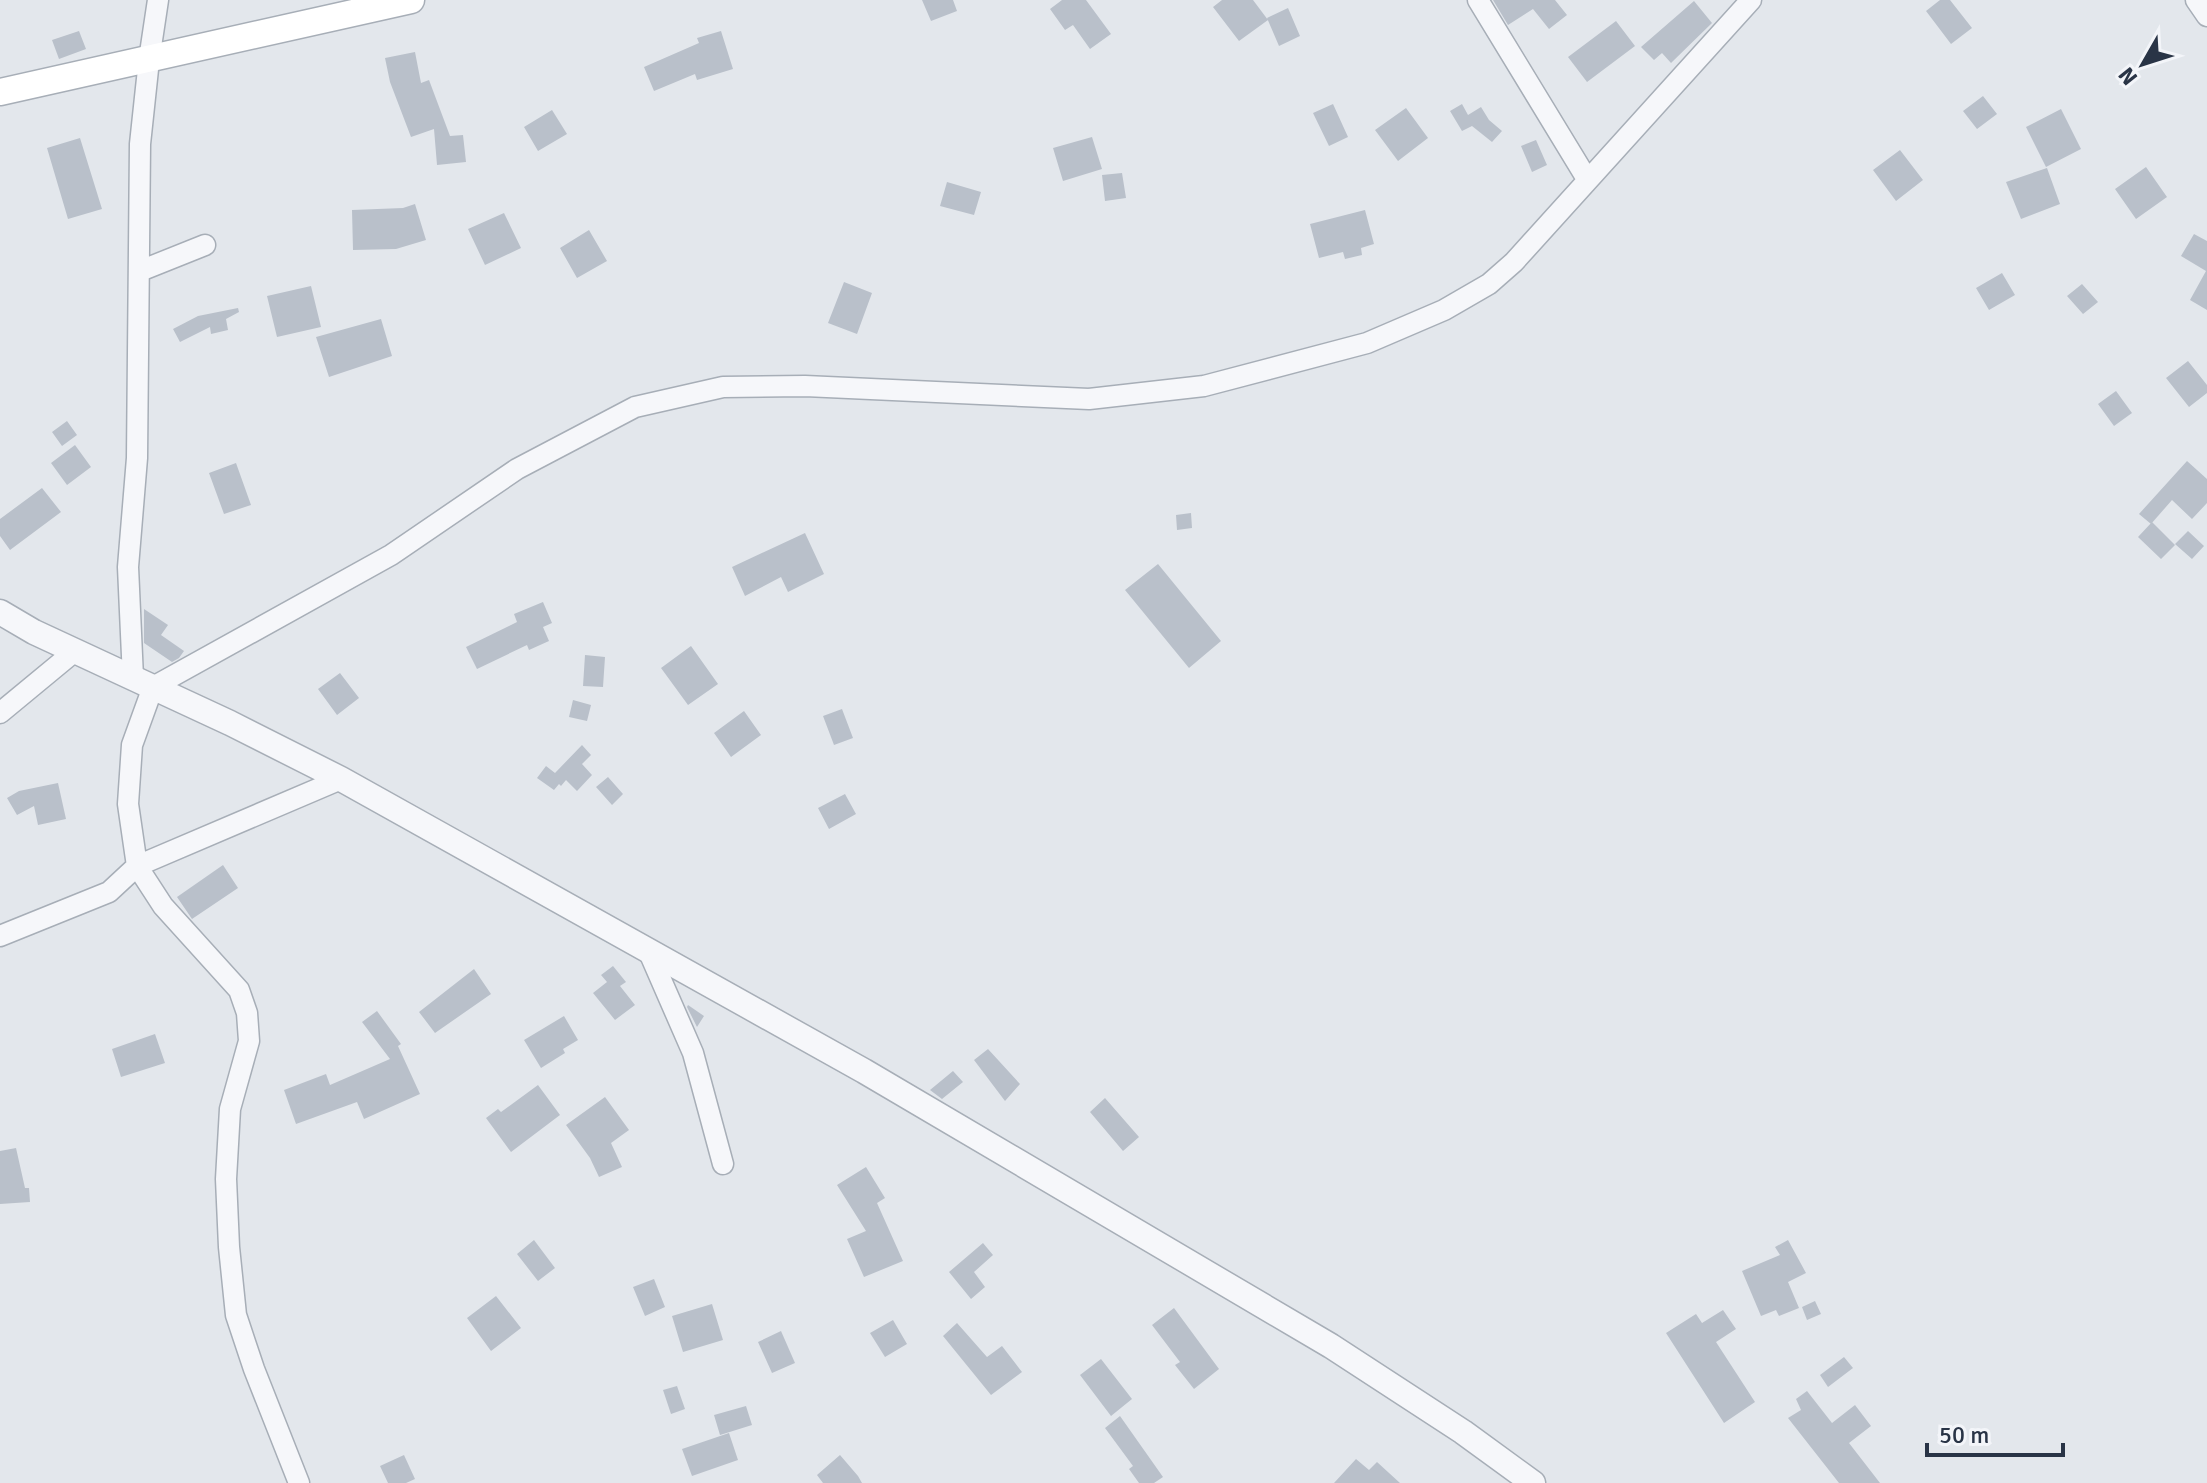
<svg xmlns="http://www.w3.org/2000/svg" width="2207" height="1483" font-family="Signika,sans-serif">
<style>
.building{fill:#b9c0ca}
.lines{fill:none;stroke-linecap:round;stroke-linejoin:round}
.minor-casing{stroke:#a7aeb7;stroke-width:23}
.tertiary-casing{stroke:#a7aeb7;stroke-width:27}
.secondary-casing{stroke:#a7aeb7;stroke-width:29}
.minor{stroke:#f6f7fa;stroke-width:20}
.tertiary{stroke:#f6f7fa;stroke-width:24}
.secondary{stroke:#fff;stroke-width:26}
</style>
<rect width="100%" height="100%" fill="#e3e7ec"/>
<path class="building" d="M 922,0 L 953,0 L 957,11 L 931,21 Z
M 1062,0 L 1086,0 L 1111,34 L 1090,49 L 1073,25 L 1065,30 L 1050,9 Z
M 1222,0 L 1253,0 L 1268,20 L 1239,41 L 1213,7 Z
M 1493,0 L 1555,0 L 1567,15 L 1549,29 L 1533,9 L 1508,25 Z
M 1940,0 L 1950,0 L 1972,28 L 1951,44 L 1926,11 Z
M 1694,1 L 1712,23 L 1671,63 L 1662,53 L 1654,60 L 1641,47 Z
M 1288,8 L 1300,36 L 1279,46 L 1267,18 Z
M 1616,21 L 1635,46 L 1587,82 L 1568,57 Z
M 79,31 L 86,49 L 59,59 L 52,40 Z
M 721,31 L 733,69 L 697,80 L 695,74 L 654,91 L 644,67 L 699,43 L 697,38 Z
M 415,52 L 421,83 L 429,80 L 450,136 L 463,135 L 466,162 L 437,165 L 434,129 L 411,137 L 390,82 L 385,58 Z
M 1983,96 L 1997,114 L 1977,129 L 1963,111 Z
M 1333,104 L 1348,137 L 1329,146 L 1313,113 Z
M 1462,104 L 1468,115 L 1481,107 L 1489,120 L 1502,131 L 1492,142 L 1472,126 L 1462,131 L 1450,111 Z
M 1406,108 L 1428,138 L 1398,161 L 1375,130 Z
M 2061,109 L 2081,149 L 2046,167 L 2026,127 Z
M 552,110 L 567,134 L 538,151 L 524,127 Z
M 1092,137 L 1102,169 L 1063,181 L 1053,148 Z
M 80,138 L 102,209 L 68,219 L 47,148 Z
M 1536,140 L 1547,165 L 1532,172 L 1521,146 Z
M 1900,150 L 1923,180 L 1896,201 L 1873,170 Z
M 2146,167 L 2167,197 L 2136,219 L 2115,189 Z
M 2047,168 L 2060,204 L 2021,219 L 2006,182 Z
M 1122,173 L 1126,198 L 1105,201 L 1102,175 Z
M 947,182 L 981,192 L 974,215 L 940,206 Z
M 415,204 L 426,240 L 396,249 L 353,250 L 352,210 L 403,208 Z
M 1365,210 L 1374,244 L 1361,248 L 1362,255 L 1345,259 L 1343,252 L 1319,258 L 1310,224 Z
M 504,213 L 521,248 L 485,265 L 468,229 Z
M 589,230 L 607,261 L 577,278 L 560,248 Z
M 2194,234 L 2207,241 L 2207,310 L 2190,300 L 2206,271 L 2181,256 Z
M 2002,273 L 2015,295 L 1989,310 L 1976,288 Z
M 844,282 L 872,293 L 857,334 L 828,323 Z
M 2082,284 L 2098,302 L 2083,314 L 2067,296 Z
M 311,286 L 321,327 L 277,337 L 267,296 Z
M 238,308 L 239,312 L 226,319 L 228,330 L 211,334 L 210,327 L 180,342 L 173,329 L 198,316 Z
M 381,319 L 392,356 L 329,377 L 316,337 Z
M 2188,361 L 2207,385 L 2207,393 L 2189,407 L 2166,378 Z
M 2116,391 L 2132,413 L 2114,426 L 2098,404 Z
M 67,421 L 77,435 L 62,446 L 52,432 Z
M 75,445 L 91,467 L 67,485 L 51,463 Z
M 2187,461 L 2207,479 L 2207,503 L 2192,519 L 2172,500 L 2151,524 L 2139,514 Z
M 236,463 L 251,505 L 224,514 L 209,473 Z
M 42,488 L 61,512 L 10,550 L 0,536 L 0,519 Z
M 1191,513 L 1192,528 L 1177,530 L 1176,515 Z
M 2152,522 L 2175,545 L 2161,559 L 2138,537 Z
M 2188,531 L 2204,546 L 2192,559 L 2175,544 Z
M 805,533 L 824,574 L 788,592 L 781,577 L 745,596 L 732,567 Z
M 1158,564 L 1221,641 L 1189,668 L 1125,590 Z
M 543,602 L 552,623 L 543,627 L 549,641 L 529,650 L 527,645 L 477,669 L 466,647 L 517,622 L 514,614 Z
M 144,609 L 168,625 L 161,635 L 184,651 L 179,658 L 172,662 L 144,643 Z
M 691,646 L 718,684 L 688,705 L 661,668 Z
M 585,655 L 605,657 L 603,687 L 583,686 Z
M 340,673 L 359,698 L 337,715 L 318,689 Z
M 573,700 L 591,705 L 587,721 L 569,717 Z
M 842,709 L 853,738 L 834,745 L 823,716 Z
M 744,711 L 761,735 L 731,757 L 714,733 Z
M 582,745 L 591,755 L 582,764 L 592,775 L 577,791 L 566,780 L 561,786 L 559,784 L 554,790 L 537,778 L 546,766 L 555,773 Z
M 608,777 L 623,794 L 612,805 L 596,787 Z
M 58,783 L 66,819 L 38,825 L 34,806 L 17,815 L 7,798 L 19,791 Z
M 845,794 L 856,814 L 829,829 L 818,808 Z
M 223,865 L 238,888 L 192,919 L 177,897 Z
M 613,966 L 626,982 L 620,986 L 635,1005 L 615,1020 L 593,993 L 607,982 L 601,975 Z
M 474,969 L 491,994 L 435,1033 L 419,1012 Z
M 688,1005 L 704,1016 L 697,1027 L 687,1007 Z
M 377,1011 L 401,1044 L 398,1046 L 420,1094 L 364,1119 L 357,1102 L 296,1124 L 284,1090 L 326,1074 L 330,1085 L 390,1059 L 362,1022 Z
M 564,1016 L 578,1040 L 563,1049 L 565,1053 L 541,1068 L 524,1040 Z
M 155,1034 L 165,1063 L 121,1077 L 112,1049 Z
M 988,1049 L 1020,1084 L 1005,1101 L 974,1060 Z
M 953,1071 L 963,1082 L 942,1099 L 930,1090 Z
M 538,1085 L 560,1115 L 511,1152 L 486,1118 L 498,1109 L 501,1112 Z
M 605,1097 L 629,1130 L 611,1143 L 622,1167 L 599,1177 L 590,1158 L 566,1125 Z
M 1105,1098 L 1139,1137 L 1123,1151 L 1090,1112 Z
M 16,1148 L 25,1188 L 29,1188 L 30,1202 L 0,1204 L 0,1151 Z
M 866,1167 L 885,1198 L 877,1203 L 903,1261 L 864,1277 L 847,1239 L 866,1231 L 837,1185 Z
M 534,1240 L 555,1268 L 538,1281 L 517,1254 Z
M 1788,1240 L 1806,1273 L 1788,1282 L 1799,1308 L 1779,1316 L 1776,1310 L 1761,1316 L 1742,1271 L 1780,1255 L 1775,1247 Z
M 983,1243 L 993,1255 L 974,1272 L 985,1287 L 971,1299 L 949,1272 Z
M 654,1279 L 665,1307 L 645,1316 L 633,1287 Z
M 496,1296 L 521,1328 L 491,1351 L 467,1318 Z
M 1815,1301 L 1821,1314 L 1807,1320 L 1802,1307 Z
M 712,1304 L 723,1340 L 683,1352 L 672,1316 Z
M 1174,1308 L 1219,1369 L 1194,1389 L 1175,1365 L 1180,1362 L 1152,1325 Z
M 1723,1310 L 1736,1329 L 1716,1342 L 1755,1402 L 1724,1423 L 1666,1333 L 1696,1314 L 1702,1323 Z
M 893,1320 L 907,1344 L 885,1357 L 870,1333 Z
M 957,1323 L 987,1357 L 1002,1346 L 1022,1372 L 991,1395 L 943,1336 Z
M 781,1331 L 795,1363 L 772,1373 L 758,1342 Z
M 1844,1357 L 1853,1368 L 1828,1387 L 1820,1375 Z
M 1101,1359 L 1132,1399 L 1111,1416 L 1080,1375 Z
M 677,1386 L 685,1409 L 671,1414 L 663,1390 Z
M 1807,1391 L 1832,1423 L 1855,1405 L 1871,1426 L 1849,1443 L 1880,1483 L 1839,1483 L 1788,1418 L 1801,1410 L 1796,1399 Z
M 746,1406 L 752,1425 L 720,1435 L 714,1415 Z
M 1120,1416 L 1163,1477 L 1154,1483 L 1139,1483 L 1129,1469 L 1133,1466 L 1105,1428 Z
M 729,1433 L 738,1460 L 692,1476 L 682,1449 Z
M 404,1455 L 415,1479 L 406,1483 L 388,1483 L 380,1466 Z
M 840,1455 L 858,1476 L 862,1483 L 823,1483 L 817,1475 Z
M 1356,1459 L 1369,1470 L 1377,1462 L 1400,1483 L 1334,1483 Z"/>
<g class="lines">
<defs>
<path id="minor" d="M 1478,0 L 1587,179
M 2196,0 L 2207,16
M 140,271 L 205,245
M 133,678 L 128,567 L 137,458 L 140,144 L 149,60 L 158,0
M 0,713 L 75,651
M 0,936 L 109,892 L 137,866 L 341,779
M 648,950 L 693,1053 L 723,1164
M 299,1483 L 254,1369 L 236,1315 L 229,1247 L 226,1179 L 230,1109 L 249,1041 L 247,1013 L 239,990 L 163,906 L 137,866 L 128,804 L 132,745 L 153,687 L 391,555 L 517,469 L 635,407 L 723,387 L 805,386 L 1089,399 L 1204,386 L 1367,343 L 1444,310 L 1489,284 L 1514,262 L 1751,0"/>
<path id="tertiary" d="M 0,612 L 34,632 L 230,723 L 341,779 L 864,1071 L 1331,1346 L 1463,1432 L 1533,1483"/>
<path id="secondary" d="M 0,92 L 411,0"/>
</defs>
<use href="#minor" class="minor-casing"/>
<use href="#tertiary" class="tertiary-casing"/>
<use href="#secondary" class="secondary-casing"/>
<use href="#minor" class="minor"/>
<use href="#tertiary" class="tertiary"/>
<use href="#secondary" class="secondary"/>
</g>
<g transform="translate(2143 64) rotate(231)" stroke="#f3f5f9" stroke-width="6" paint-order="stroke">
<path d="M0-6L14 30L0 20L-14 30Z" fill="#293446"/>
<text y="-12" font-size="22" font-weight="bold" text-anchor="middle" fill="#293446">N</text>
</g>
<path d="M1927 1443v12h136v-12" fill="none" stroke="#293446" stroke-width="4"/>
<text x="1939" y="1443" font-size="24" fill="#293446" stroke="#f3f5f9" stroke-width="6" paint-order="stroke">50 m</text>
</svg>
